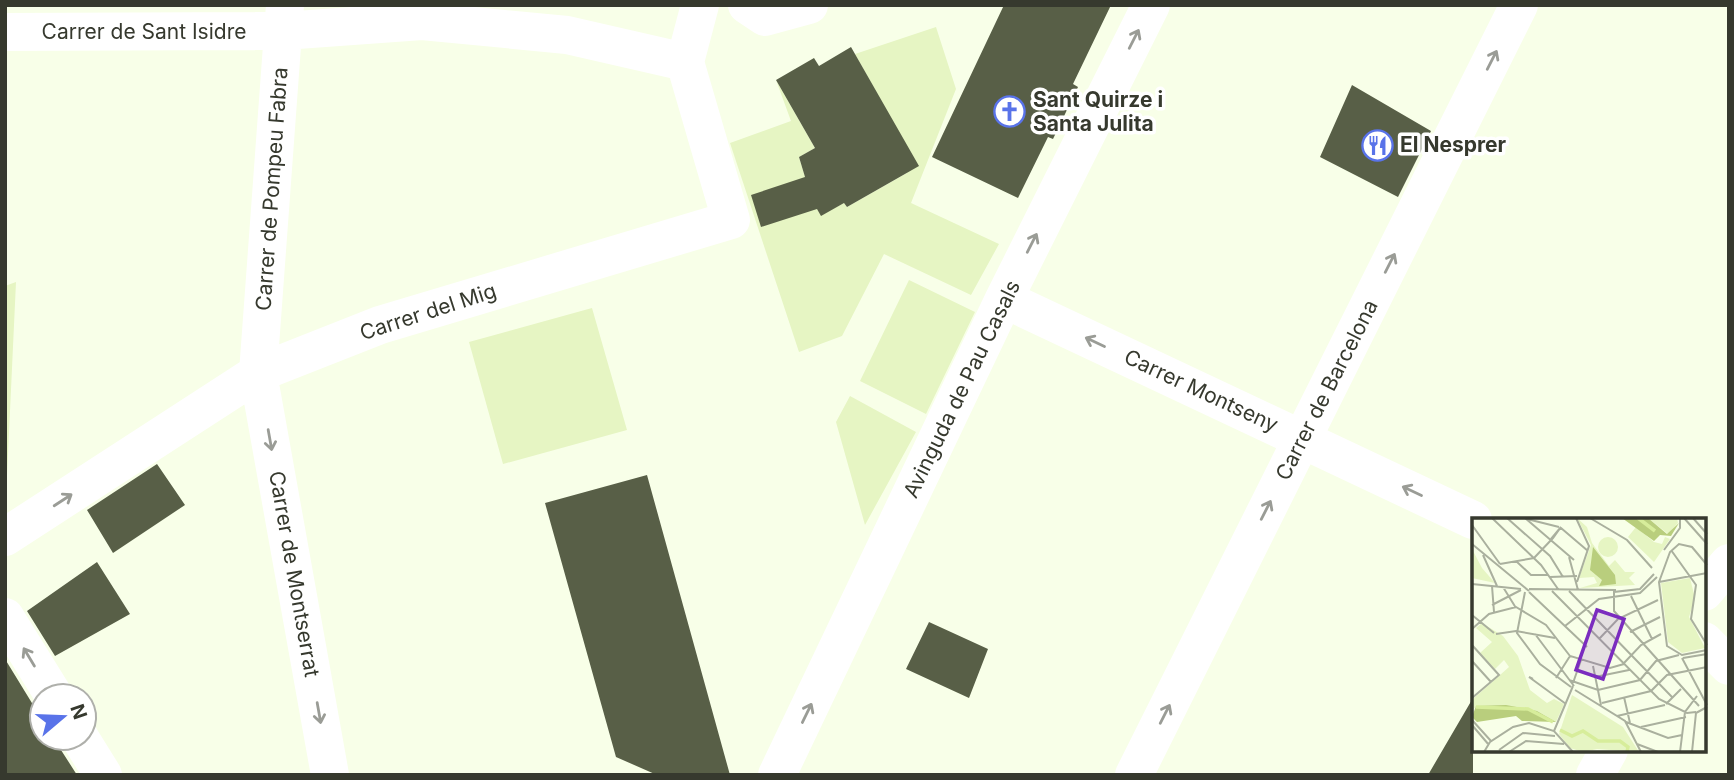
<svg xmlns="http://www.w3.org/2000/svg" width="1734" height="780" font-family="Inter,sans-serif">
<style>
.green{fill:#e6f5c3}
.building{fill:#585f47}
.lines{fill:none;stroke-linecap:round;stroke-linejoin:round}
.street{stroke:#fff;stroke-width:38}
.oneway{stroke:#9a9c96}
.labels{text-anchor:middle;stroke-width:7;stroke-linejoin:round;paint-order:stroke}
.street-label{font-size:21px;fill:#36392e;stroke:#fff}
.poi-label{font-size:21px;font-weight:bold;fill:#36392e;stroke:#fff;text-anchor:start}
.inset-river{fill:none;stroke:#d7ed9b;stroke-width:3.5}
.inset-road{fill:none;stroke:#aab09e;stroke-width:2}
.view{fill:#7b2cbf;fill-opacity:0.15;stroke:#7b2cbf;stroke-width:3.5}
.inset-edge{fill:none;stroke:#36392e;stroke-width:3.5}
</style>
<rect width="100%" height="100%" fill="#f8ffe8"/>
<path class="green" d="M 936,27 L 956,89 L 911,203 L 999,244 L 971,295 L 884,254 L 842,336 L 799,352 L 730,143 L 791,121 L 776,80 L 815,148 L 799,157 L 812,200 L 821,215 L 844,203 L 847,207 L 907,173 L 908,149 L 855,54 Z
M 909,280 L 975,312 L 926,414 L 860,381 Z
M 16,282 L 6,497 L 5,497 L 5,286 Z
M 592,308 L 627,430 L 503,464 L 469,342 Z
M 850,396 L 916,432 L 865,525 L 836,422 Z"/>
<path class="building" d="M 1004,5 L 1111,5 L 1073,84 L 1078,87 L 1053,139 L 1048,137 L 1018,198 L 932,157 Z
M 851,47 L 919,166 L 847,207 L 844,203 L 821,216 L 817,209 L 761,227 L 751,195 L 805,177 L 799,157 L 815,148 L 776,80 L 814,58 L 819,66 Z
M 1352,85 L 1431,131 L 1398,197 L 1320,157 Z
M 157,464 L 185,505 L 113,553 L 87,510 Z
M 647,475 L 730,775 L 657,775 L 616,757 L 545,503 Z
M 97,562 L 130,614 L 55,656 L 27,611 Z
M 929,622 L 988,649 L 969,698 L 906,669 Z
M 5,659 L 35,708 L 42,714 L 42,738 L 58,738 L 61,750 L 77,775 L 5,775 Z
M 1473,698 L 1473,775 L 1428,775 Z"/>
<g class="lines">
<path class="street" d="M 285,5 L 258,373 L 330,775
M 747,5 L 765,17 L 809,5
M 5,32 L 283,31 L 422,21 L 567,35 L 685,62
M 685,62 L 700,5
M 1004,299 L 1473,520
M 5,537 L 258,373 L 380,325 L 731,220 L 685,62
M 1704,592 L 1729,563
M 5,617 L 54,696
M 1704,641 L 1729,666
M 80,738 L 103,775
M 777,775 L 1004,299 L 1151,5
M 1134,775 L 1519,5
M 1595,775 L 1609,750"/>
</g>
<defs><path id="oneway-shaft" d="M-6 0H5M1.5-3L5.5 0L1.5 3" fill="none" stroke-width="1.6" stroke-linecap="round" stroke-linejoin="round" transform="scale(1.75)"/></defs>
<g class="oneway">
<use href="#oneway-shaft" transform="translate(1134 39) rotate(-63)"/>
<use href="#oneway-shaft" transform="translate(1492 60) rotate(-63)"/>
<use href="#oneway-shaft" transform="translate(1032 243) rotate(-63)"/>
<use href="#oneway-shaft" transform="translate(1390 263) rotate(-63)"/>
<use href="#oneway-shaft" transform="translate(1095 342) rotate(-155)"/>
<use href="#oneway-shaft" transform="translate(270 440) rotate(80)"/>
<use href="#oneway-shaft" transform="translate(1412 491) rotate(-155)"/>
<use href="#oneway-shaft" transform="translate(63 500) rotate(-33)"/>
<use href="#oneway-shaft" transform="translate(1266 510) rotate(-63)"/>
<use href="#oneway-shaft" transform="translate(29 657) rotate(-121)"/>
<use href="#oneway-shaft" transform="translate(319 713) rotate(80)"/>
<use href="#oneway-shaft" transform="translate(807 713) rotate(-64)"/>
<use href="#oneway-shaft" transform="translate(1165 714) rotate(-63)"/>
</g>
<defs>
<symbol id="church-ring" viewBox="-11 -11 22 22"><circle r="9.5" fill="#fff" stroke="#5973e9" stroke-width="1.5"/><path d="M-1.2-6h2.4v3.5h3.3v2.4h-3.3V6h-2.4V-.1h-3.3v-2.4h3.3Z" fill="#5973e9"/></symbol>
<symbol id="restaurant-ring" viewBox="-11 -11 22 22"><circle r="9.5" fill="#fff" stroke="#5973e9" stroke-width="1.5"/><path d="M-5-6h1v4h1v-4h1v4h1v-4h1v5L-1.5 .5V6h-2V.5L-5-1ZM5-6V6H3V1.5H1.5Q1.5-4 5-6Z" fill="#5973e9"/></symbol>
</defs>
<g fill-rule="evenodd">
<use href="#church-ring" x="992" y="94" width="35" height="35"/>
<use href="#restaurant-ring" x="1360" y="128" width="35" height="35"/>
</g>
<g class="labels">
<g class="street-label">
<text x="144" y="39">Carrer de Sant Isidre</text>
<text transform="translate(272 189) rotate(-86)" y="7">Carrer de Pompeu Fabra</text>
<text transform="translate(428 312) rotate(-18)" y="7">Carrer del Mig</text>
<text transform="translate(962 389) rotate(-64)" y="7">Avinguda de Pau Casals</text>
<text transform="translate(1327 390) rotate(-63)" y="7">Carrer de Barcelona</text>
<text transform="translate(1201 391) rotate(25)" y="7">Carrer Montseny</text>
<text transform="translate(294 574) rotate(80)" y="7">Carrer de Montserrat</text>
</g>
<g class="poi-label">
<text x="1033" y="107">Sant Quirze i<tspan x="1033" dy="24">Santa Julita</tspan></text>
<text x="1400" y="152">El Nesprer</text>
</g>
</g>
<g transform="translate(1472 518)">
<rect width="234" height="234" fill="#f8ffe8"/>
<path d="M 105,0 L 115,9 L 120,25 L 137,48 L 143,42 L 153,54 L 163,54 L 157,60 L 163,67 L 108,70 L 125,65 L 122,59 L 107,60 L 119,27 ZM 176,0 L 205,0 L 206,5 L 196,16 ZM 164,9 L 182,24 L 190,26 L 193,19 L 198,21 L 182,44 L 156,19 ZM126 29a10 10 0 1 1 20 0a10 10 0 1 1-20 0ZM 0,31 L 10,50 L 23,65 L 0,60 ZM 218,60 L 223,80 L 217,99 L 233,130 L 210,135 L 196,124 L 189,65 ZM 10,105 L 31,118 L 46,138 L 58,172 L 75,185 L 82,181 L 92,186 L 84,204 L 65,193 L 5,188 L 0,192 L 1,181 L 37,149 L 32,142 L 23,151 L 8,135 L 20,124 L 4,110 ZM 100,177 L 151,209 L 167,234 L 125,231 L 111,234 L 98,230 L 87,216 Z" fill="#e6f5c3"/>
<path d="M 150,0 L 176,0 L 195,16 L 207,5 L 199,18 L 188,17 L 182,23 ZM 121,29 L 143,57 L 144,66 L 127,68 L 130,62 L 118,52 ZM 34,187 L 65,193 L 84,204 L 50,203 L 44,198 L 5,204 L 0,199 L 4,188 Z" fill="#b9ce7d"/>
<path class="inset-river" d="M 166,0 L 183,13M 4,189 L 56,191 L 81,204M 88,212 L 100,218 L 111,213 L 126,223 L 148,223 L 156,229 L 155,234"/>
<path class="inset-road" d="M 20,0 L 69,47 L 86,71M 35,0 L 78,38 L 91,59M 53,0 L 102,42M 104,0 L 117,28 L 105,64M 118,0 L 155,22 L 180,50M 212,0 L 235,26M 221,0 L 235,16M 55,1 L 87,9M 0,7 L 28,46M 89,10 L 116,33M 0,26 L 57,73M 192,32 L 208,10 L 208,0M 199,32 L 224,67 L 219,101 L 235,127M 11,37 L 25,68M 97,39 L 106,72M 44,43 L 59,57 L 76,57M 28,46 L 62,40 L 81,20 L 89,9 L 79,21M 235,47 L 220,29 L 207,26 L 198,34 L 187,64 L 195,128 L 210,137 L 235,132M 182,56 L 168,71 L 142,74 L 142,93 L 227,188M 78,59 L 105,58M 187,64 L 235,55M 0,66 L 49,71M 20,68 L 22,94M 31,69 L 44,90M 57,71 L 144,72M 80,73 L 187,181 L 215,195 L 224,194M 97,73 L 200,179M 53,74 L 45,115 L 68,146 L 99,169M 57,74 L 115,129M 159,78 L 180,121M 20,87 L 49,72M 0,97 L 22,115M 93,108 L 127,81 L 168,75 L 185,59M 0,111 L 17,96 L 44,89 L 74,107 L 98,138 L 138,150 L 152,146M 158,114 L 188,99M 24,116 L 44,113 L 83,120M 63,116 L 102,168M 127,121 L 146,101 L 186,82M 0,127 L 27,157 L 0,180M 210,140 L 235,187M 211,140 L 235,136M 0,143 L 19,164M 152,145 L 169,127 L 189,116M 121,148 L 129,187M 123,159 L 157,152M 84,160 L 98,138M 61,161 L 57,159 L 94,186M 97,162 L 126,172 L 168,162 L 184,143 L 207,137M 101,165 L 109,142M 103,172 L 153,203 L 169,234M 152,179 L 158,205M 130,185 L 179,173 L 195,157 L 235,149M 194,186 L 209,171M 145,198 L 193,187M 0,202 L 19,223M 154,204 L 196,220 L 210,217M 0,207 L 17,227M 169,209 L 214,199M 82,213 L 101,168M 165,226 L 186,234M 27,232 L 51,215 L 83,218M 12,234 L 18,224 L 41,209 L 57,205 L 82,213 L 101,234M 37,234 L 54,223 L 92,226M 50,234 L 92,234M 208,234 L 213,194 L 225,178M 220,234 L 224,195 L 235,189"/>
<path class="view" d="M 125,92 L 152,101 L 131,161 L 104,152 Z"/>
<rect width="234" height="234" class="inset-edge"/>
</g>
<rect width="1734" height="780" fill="none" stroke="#36392e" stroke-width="14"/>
<g transform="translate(63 717) rotate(71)"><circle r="33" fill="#ffffff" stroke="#afb0ab" stroke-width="2"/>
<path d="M0-5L12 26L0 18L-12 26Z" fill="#5973e9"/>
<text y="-10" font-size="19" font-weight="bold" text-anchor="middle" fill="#36392e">N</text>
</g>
</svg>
